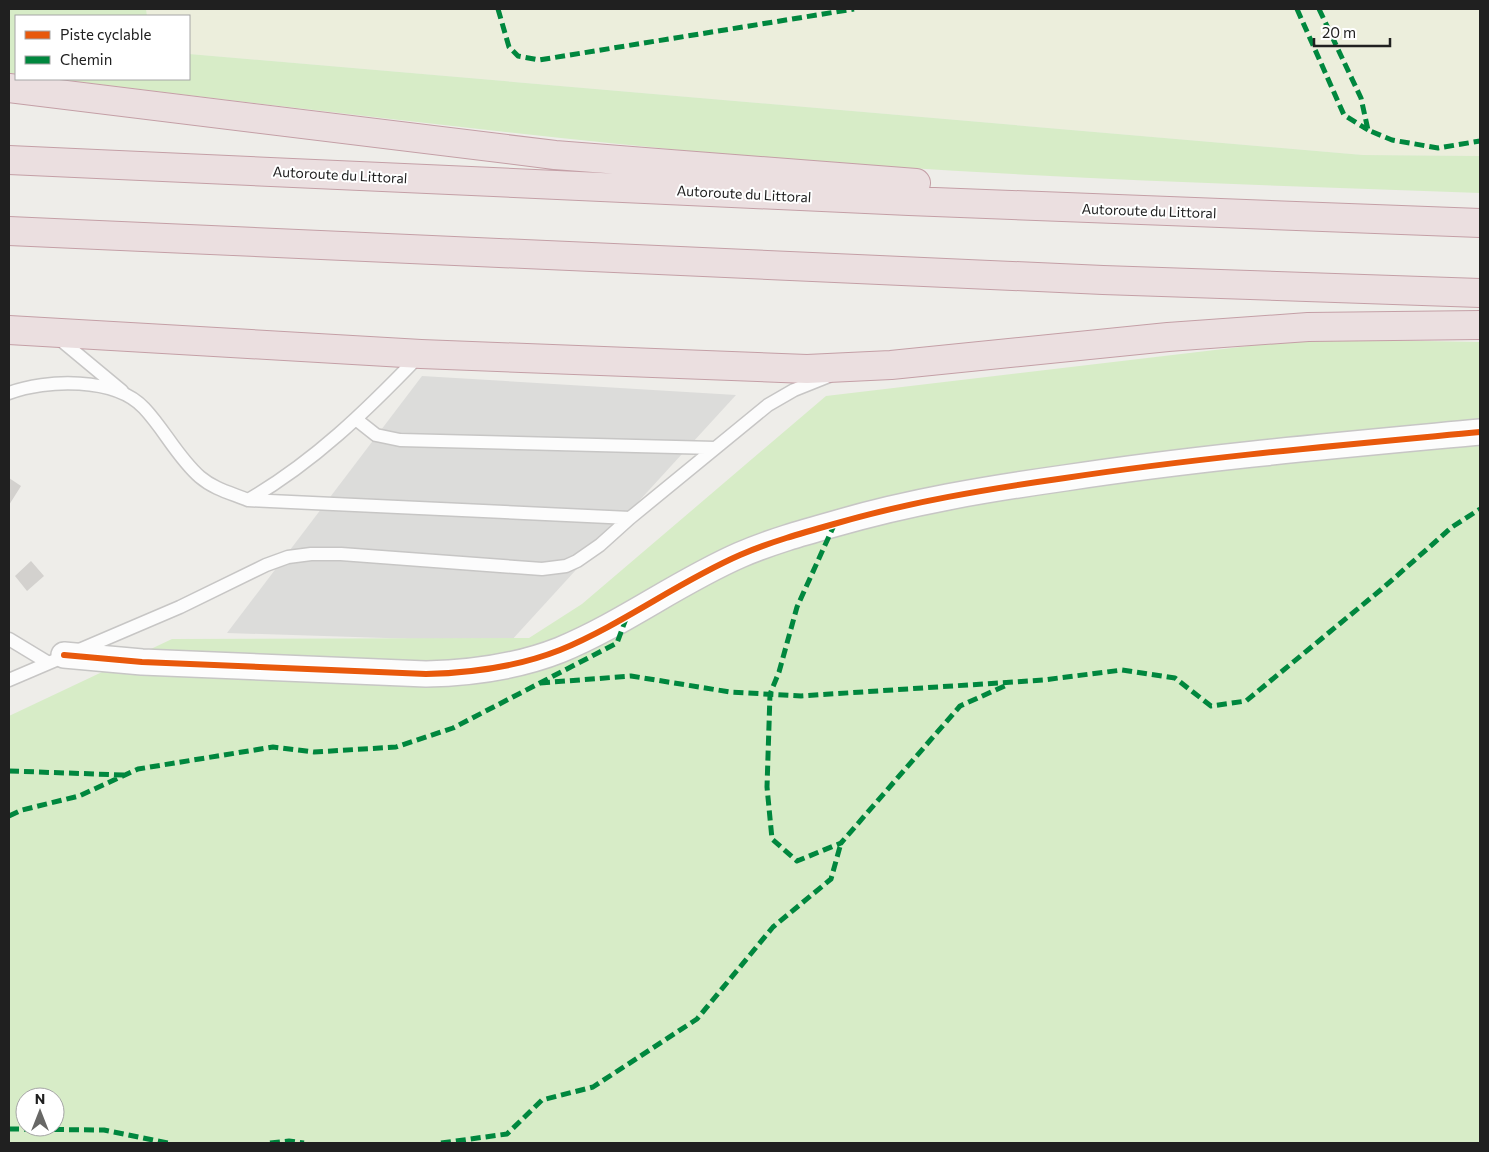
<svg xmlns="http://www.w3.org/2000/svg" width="1489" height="1152" font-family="Commissioner,sans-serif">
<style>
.religious{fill:#dcdcda}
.farmland{fill:#eceedc}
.grass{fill:#d7ecc7;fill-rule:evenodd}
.building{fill:#d3d1ce}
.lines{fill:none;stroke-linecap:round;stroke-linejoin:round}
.lane-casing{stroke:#c7c6c5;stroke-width:15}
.street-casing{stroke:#c7c6c5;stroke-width:28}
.highway-casing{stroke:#c49fa6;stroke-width:30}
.lane{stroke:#fcfcfc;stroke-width:12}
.street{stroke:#fcfcfc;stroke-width:25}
.highway{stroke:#ebdfe0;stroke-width:28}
.quiet{stroke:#00873e;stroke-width:5;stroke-dasharray:10 5;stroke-linecap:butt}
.cycleway-casing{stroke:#fff;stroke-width:9}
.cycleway{stroke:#e8590c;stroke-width:6}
.labels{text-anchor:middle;stroke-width:4;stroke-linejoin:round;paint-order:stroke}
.street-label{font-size:14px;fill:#202020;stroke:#fff}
</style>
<rect width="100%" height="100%" fill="#eeede9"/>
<path class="religious" d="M 422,376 L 736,395 L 510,642 L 227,633 Z"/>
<path class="farmland" d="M 146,9 L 1480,9 L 1480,156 L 1363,155 L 189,54 L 189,16 L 147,16 Z"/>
<path class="grass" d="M 9,9 L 146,9 L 147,16 L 16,16 L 16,74 L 9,73 Z
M 189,54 L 1363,155 L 1480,156 L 1480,193 C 1227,184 973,176 720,154 C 498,133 277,106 56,79 L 189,79 Z
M 1309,339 L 1480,342 L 1480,1143 L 9,1143 L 9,716 L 172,639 L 529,638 L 582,604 L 826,396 ZM 25,1097 L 55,1097 L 55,1127 L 25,1127 Z"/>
<path class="building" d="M 9,478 L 21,486 L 9,505 Z
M 31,561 L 44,576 L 27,591 L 15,576 Z"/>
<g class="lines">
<defs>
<path id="lane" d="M 57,337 L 122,391
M 9,393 C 46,379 115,377 144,408 C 164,429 178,458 200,477 C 214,489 231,493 248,500 L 630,518
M 357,420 L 376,435 L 400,440 L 715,448
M 248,500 C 314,462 367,410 419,356
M 9,639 L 47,662
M 9,680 L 180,607 L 266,565 L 288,557 L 311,554 L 341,554 L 542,569 L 566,566 L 577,561 L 600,545 L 630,518 L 768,405 L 794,390 L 829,376"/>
<path id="street" d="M 64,655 L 142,662 L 426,674 C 472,673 517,667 560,650 C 623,624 678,582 740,555 C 770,542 802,533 834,524 C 909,502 987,489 1065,478 C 1203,457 1342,445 1480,432"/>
<path id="highway" d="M 9,88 L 555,155 L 916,183
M 9,160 L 909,201 L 1480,223
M 9,231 L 1103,280 L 1480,293
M 9,330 L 421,354 L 807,369 L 891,365 L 1168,337 L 1308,327 L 1480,325"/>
</defs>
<use href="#lane" class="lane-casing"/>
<use href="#street" class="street-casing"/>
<use href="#highway" class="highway-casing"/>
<use href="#lane" class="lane"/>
<use href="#street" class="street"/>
<use href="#highway" class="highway"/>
<path class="quiet" d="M 498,9 L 509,47 L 518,56 L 539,60 L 854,9
M 1297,9 L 1344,115 L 1368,130
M 1319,9 L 1361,98 L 1368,130 L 1392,140 L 1438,148 L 1480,141
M 835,523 L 797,607 L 779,672 L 770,694 L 767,787 L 772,839 L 797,861 L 841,843 L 960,706 L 1009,684
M 540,683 L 631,676 L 730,692 L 801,696 L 1043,680 L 1122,670 L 1175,678 L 1211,706 L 1246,701 L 1383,588 L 1452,527 L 1480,509
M 9,771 L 124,775
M 9,816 L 22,810 L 79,796 L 138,769 L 273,747 L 314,752 L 396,747 L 453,728 L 617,643 L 627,616
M 9,1129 L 104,1130 L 168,1143
M 270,1143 L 289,1141 L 304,1143
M 441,1143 L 507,1134 L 542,1100 L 593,1087 L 697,1019 L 773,927 L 831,879 L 841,843"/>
<defs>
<path id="cycleway" d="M 64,655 L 142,662 L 426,674 C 472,673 517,667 560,650 C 623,624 678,582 740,555 C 770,542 802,533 834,524 C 909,502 987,489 1065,478 C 1203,457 1342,445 1480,432"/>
</defs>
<use href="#cycleway" class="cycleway-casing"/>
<use href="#cycleway" class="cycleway"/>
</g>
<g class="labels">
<g class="street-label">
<text transform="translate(340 175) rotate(3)" y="5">Autoroute du Littoral</text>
<text transform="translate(744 194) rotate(3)" y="5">Autoroute du Littoral</text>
<text transform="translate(1149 211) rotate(2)" y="5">Autoroute du Littoral</text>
</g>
</g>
<rect width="1489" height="1152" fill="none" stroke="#202020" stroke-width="20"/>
<rect x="15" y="15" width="175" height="65" fill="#ffffff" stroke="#a6a6a6"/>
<rect x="25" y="31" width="25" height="8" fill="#e8590c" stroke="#a6a6a6"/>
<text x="60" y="40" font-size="15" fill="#202020">Piste cyclable</text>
<rect x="25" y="56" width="25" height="8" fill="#00873e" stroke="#a6a6a6"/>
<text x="60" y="65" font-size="15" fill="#202020">Chemin</text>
<g transform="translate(40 1112)"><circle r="24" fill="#ffffff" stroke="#a6a6a6"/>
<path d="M0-4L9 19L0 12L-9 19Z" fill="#686866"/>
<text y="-8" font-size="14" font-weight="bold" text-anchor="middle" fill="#202020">N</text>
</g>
<path d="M1314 38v8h76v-8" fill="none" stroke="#202020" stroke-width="2.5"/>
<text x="1322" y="38" font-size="15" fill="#202020" stroke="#ffffff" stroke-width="4" paint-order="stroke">20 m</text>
</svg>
